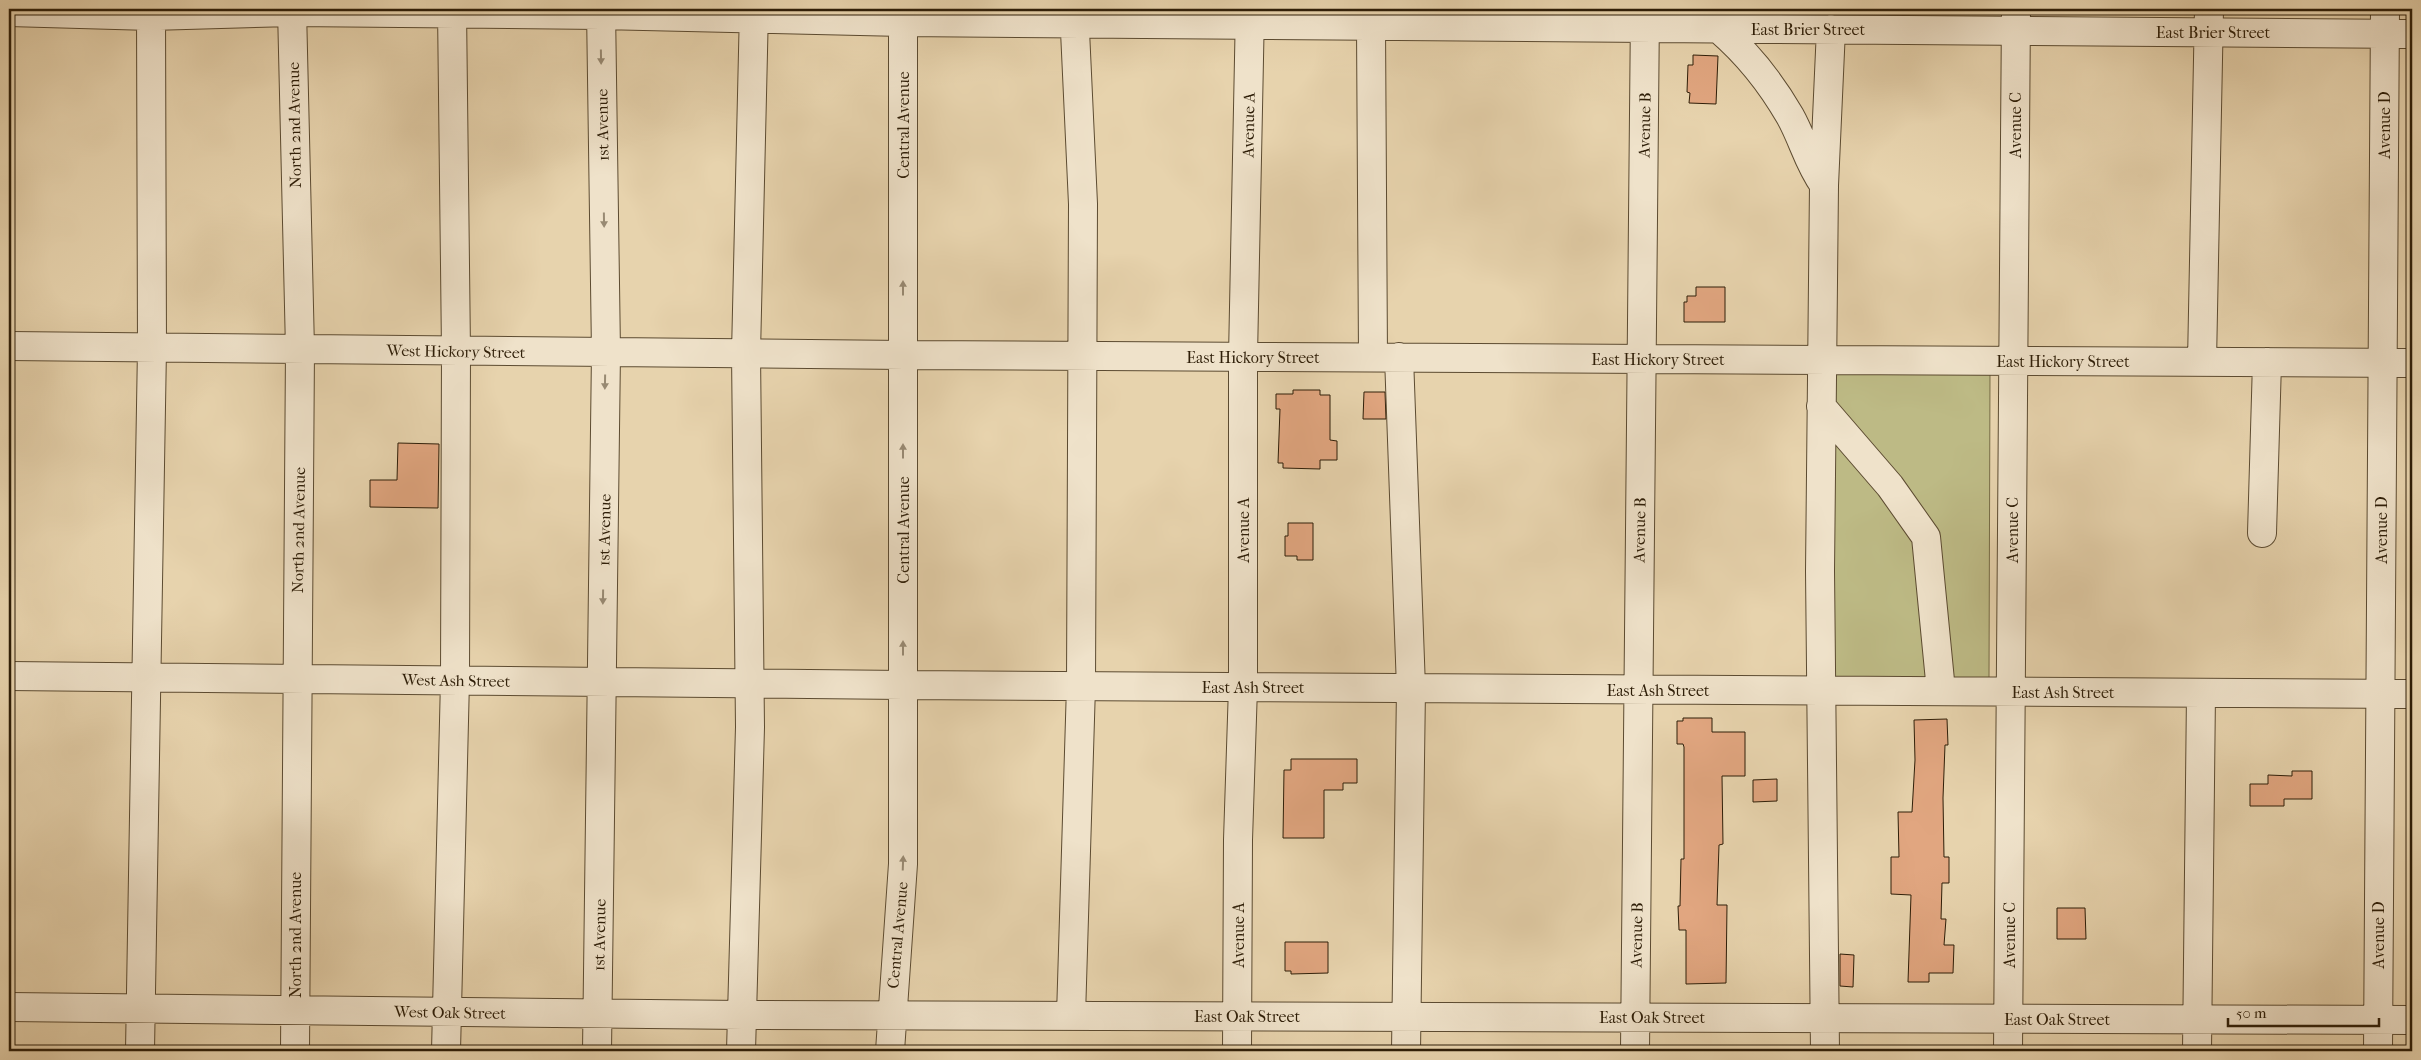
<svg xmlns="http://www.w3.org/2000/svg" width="2421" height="1060" font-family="'IM FELL French Canon',serif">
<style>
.green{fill:#bdba85;stroke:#766c46}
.building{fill:#e1a680;stroke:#2e1e08}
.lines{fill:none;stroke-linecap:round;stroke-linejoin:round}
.minor-casing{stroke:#5c4b31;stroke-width:30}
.minor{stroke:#efe2ca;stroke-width:28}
.oneway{fill:#988a73}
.labels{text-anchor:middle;stroke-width:4;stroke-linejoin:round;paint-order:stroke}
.street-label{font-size:16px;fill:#2e1e08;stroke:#efe2ca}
</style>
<rect width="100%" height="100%" fill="#e7d3ad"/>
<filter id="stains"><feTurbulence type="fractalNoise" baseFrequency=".004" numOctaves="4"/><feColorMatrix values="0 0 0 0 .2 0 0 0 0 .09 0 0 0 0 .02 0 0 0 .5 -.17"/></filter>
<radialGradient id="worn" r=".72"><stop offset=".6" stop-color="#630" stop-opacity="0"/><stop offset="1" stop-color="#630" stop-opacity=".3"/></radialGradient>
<path class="green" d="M 1828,370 L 1990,372 L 1989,679 L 1826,677 Z"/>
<path class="building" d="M 1693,55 L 1718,56 L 1716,104 L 1689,103 L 1690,93 L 1687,92 L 1688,65 L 1693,65 Z
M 1696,287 L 1725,287 L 1725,322 L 1684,322 L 1684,302 L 1687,302 L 1687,296 L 1696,296 Z
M 1293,390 L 1320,390 L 1320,395 L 1330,395 L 1330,440 L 1337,441 L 1337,460 L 1320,460 L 1320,469 L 1283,468 L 1283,463 L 1278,463 L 1280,409 L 1276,409 L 1276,394 L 1293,394 Z
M 1364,392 L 1385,392 L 1386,419 L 1363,419 Z
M 398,443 L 439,444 L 438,508 L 370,507 L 370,480 L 397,480 Z
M 1288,523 L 1313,523 L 1313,560 L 1297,560 L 1297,556 L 1285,556 L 1285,536 L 1288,536 Z
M 1683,718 L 1712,718 L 1712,732 L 1745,732 L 1745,776 L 1722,776 L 1723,844 L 1719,845 L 1717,905 L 1727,905 L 1726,983 L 1686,984 L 1686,930 L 1679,930 L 1678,906 L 1680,906 L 1681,859 L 1684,859 L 1684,747 L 1683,744 L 1677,744 L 1677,721 L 1683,721 Z
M 1947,719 L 1948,745 L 1945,745 L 1943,798 L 1944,857 L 1949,857 L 1949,883 L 1942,883 L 1941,919 L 1946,919 L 1944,945 L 1954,945 L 1953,973 L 1929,973 L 1929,982 L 1908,982 L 1911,895 L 1891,894 L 1891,857 L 1899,857 L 1898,812 L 1912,812 L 1915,760 L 1914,720 Z
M 1291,759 L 1357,759 L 1357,783 L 1343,783 L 1343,790 L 1324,790 L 1324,838 L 1283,838 L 1284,770 L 1291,770 Z
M 2292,771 L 2312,771 L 2312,799 L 2284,799 L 2284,806 L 2250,806 L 2250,784 L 2268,784 L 2268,775 L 2292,776 Z
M 1777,779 L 1777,801 L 1753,802 L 1753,780 Z
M 2057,908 L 2085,908 L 2086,939 L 2057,939 Z
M 1285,942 L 1328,942 L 1328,973 L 1291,974 L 1291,971 L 1285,971 Z
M 1840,954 L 1854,955 L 1853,987 L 1840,986 Z"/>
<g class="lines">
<defs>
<path id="minor" d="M 292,9 L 300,349 L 295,1051
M 9,12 L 151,16 L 292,12 L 600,15 L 903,22 L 2412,34
M 1371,26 L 1373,357
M 1719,29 C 1747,53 1771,83 1790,116 C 1803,139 1808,163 1824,185
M 9,346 L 904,355 L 2412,363
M 1399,357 L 1411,688 L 1406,1051
M 2202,362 L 2209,9
M 1821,406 L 1890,486 L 1926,537 L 1941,691
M 2262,533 L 2267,362
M 9,676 L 903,685 L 2412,694
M 9,1007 L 742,1015 L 2412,1020
M 1071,1016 L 1081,686 L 1083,204 L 1074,9
M 140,1051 L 152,348 L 151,9
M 446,1051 L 455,680 L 456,351 L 452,9
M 597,1051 L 606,352 L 601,9
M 741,1051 L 750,727 L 746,353 L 754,9
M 890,1051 L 903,864 L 903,9
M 1237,1051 L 1238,840 L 1243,687 L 1243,357 L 1250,9
M 1635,1051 L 1645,10
M 1825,1051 L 1820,571 L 1824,185 L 1831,29
M 2008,1051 L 2016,9
M 2197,1051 L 2201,693
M 2378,1051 L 2385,9"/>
</defs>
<use href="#minor" class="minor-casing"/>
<use href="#minor" class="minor"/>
</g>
<defs><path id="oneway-solid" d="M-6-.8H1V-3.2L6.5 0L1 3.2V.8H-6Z" transform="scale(1.25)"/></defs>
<g class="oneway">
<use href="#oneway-solid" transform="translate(601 57) rotate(89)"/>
<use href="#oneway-solid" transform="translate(604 220) rotate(89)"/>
<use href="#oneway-solid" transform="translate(903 288) rotate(-90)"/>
<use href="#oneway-solid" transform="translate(605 382) rotate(91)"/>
<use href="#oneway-solid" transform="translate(903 451) rotate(-90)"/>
<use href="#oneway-solid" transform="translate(603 597) rotate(91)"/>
<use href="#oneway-solid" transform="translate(903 648) rotate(-90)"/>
<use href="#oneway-solid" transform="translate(903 863) rotate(-88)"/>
</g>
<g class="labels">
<g class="street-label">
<text x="1808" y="35">East Brier Street</text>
<text x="2213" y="38">East Brier Street</text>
<text transform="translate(294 125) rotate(-91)" y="6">North 2nd Avenue</text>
<text transform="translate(602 125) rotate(-91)" y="6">1st Avenue</text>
<text transform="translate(903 125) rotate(-90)" y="6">Central Avenue</text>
<text transform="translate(1248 125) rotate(-89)" y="6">Avenue A</text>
<text transform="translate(1644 125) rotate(-89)" y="6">Avenue B</text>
<text transform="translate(2015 125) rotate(-90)" y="6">Avenue C</text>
<text transform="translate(2384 125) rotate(-90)" y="6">Avenue D</text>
<text transform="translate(456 351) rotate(1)" y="6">West Hickory Street</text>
<text x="1253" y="363">East Hickory Street</text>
<text x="1658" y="365">East Hickory Street</text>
<text x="2063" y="367">East Hickory Street</text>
<text transform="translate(298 530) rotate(-89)" y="6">North 2nd Avenue</text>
<text transform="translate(604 530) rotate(-89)" y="6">1st Avenue</text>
<text transform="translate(903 530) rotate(-90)" y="6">Central Avenue</text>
<text transform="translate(1243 530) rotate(-90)" y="6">Avenue A</text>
<text transform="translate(1639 530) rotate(-89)" y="6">Avenue B</text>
<text transform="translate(2012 530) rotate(-90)" y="6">Avenue C</text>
<text transform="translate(2381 530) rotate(-90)" y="6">Avenue D</text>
<text transform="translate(456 680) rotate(1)" y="6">West Ash Street</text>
<text x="1253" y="693">East Ash Street</text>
<text x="1658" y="696">East Ash Street</text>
<text x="2063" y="698">East Ash Street</text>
<text transform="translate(295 935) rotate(-90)" y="6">North 2nd Avenue</text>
<text transform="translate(599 935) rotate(-89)" y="6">1st Avenue</text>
<text transform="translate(897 935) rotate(-85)" y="6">Central Avenue</text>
<text transform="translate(1238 935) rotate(-90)" y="6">Avenue A</text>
<text transform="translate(1636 935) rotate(-89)" y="6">Avenue B</text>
<text transform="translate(2009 935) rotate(-90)" y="6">Avenue C</text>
<text transform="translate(2378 935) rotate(-90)" y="6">Avenue D</text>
<text transform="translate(450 1012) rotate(1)" y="6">West Oak Street</text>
<text x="1247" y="1022">East Oak Street</text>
<text x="1652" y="1023">East Oak Street</text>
<text x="2057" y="1025">East Oak Street</text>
</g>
</g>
<rect width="2421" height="1060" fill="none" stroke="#e7d3ad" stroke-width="30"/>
<rect x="10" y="10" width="2401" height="1040" fill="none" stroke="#2e1e08" stroke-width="2.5"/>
<rect x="15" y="15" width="2391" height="1030" fill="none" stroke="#2e1e08"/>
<path d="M2228 1018v8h151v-8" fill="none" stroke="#2e1e08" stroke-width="2.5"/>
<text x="2236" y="1018" font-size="15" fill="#2e1e08" stroke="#efe2ca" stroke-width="4" paint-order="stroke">50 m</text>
<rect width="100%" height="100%" filter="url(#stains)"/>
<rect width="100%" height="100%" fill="url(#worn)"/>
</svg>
